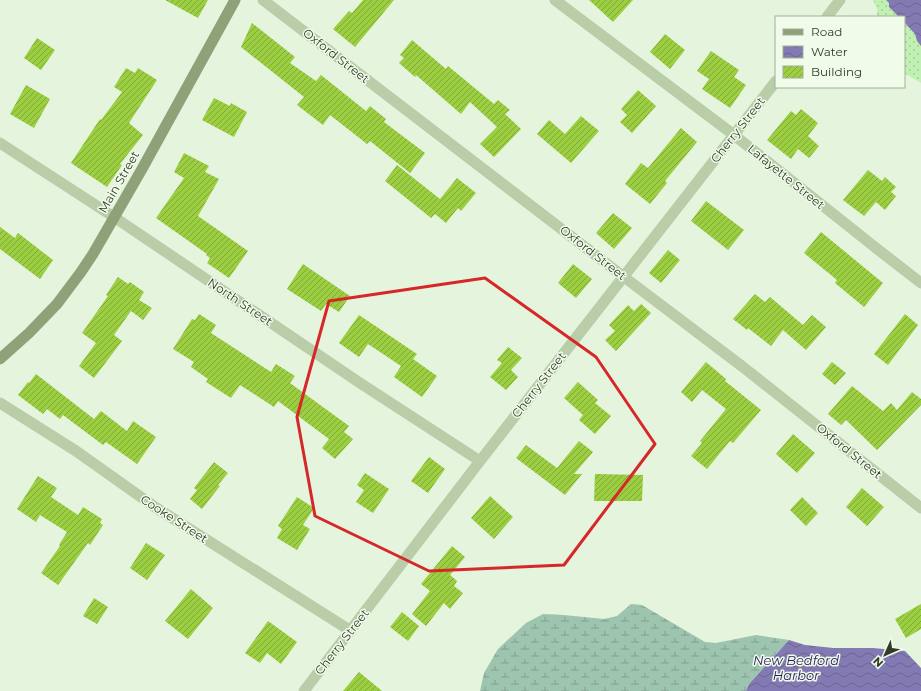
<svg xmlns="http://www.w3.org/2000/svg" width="921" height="691" font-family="Montserrat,sans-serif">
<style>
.wetland{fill:url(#wetland-marsh)}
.sand{fill:url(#sand-dots)}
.water{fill:url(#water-waves)}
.building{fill:url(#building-hatch)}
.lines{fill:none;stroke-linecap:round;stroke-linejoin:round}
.minor{stroke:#b8cda8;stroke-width:11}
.secondary{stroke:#8ea179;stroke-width:11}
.marked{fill:none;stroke:#d62828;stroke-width:3;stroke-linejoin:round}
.labels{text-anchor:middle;stroke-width:3;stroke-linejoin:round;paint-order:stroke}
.street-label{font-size:12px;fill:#323a29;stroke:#f0fbea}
.water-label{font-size:13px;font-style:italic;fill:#271b5e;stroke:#f0fbea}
</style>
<defs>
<pattern id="wetland-marsh" width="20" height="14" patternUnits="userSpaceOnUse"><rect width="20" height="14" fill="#9cc4ae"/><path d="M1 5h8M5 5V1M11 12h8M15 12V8" fill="none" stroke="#80a08e"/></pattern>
<pattern id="sand-dots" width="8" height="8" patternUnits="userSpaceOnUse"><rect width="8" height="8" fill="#c1f1b2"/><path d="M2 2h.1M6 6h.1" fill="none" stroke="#a6cf99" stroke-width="1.8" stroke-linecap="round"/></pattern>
<pattern id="water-waves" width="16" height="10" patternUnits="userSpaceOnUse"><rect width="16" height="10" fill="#837ab3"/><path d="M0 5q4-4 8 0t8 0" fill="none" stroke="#6c6592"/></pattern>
<pattern id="building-hatch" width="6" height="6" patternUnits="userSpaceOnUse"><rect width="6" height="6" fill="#9cce42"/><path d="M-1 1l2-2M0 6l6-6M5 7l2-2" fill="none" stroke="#80a837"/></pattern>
</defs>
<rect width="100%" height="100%" fill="#e5f4dd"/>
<path class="wetland" d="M 631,604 L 642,605 L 705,642 L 716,643 L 756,635 L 789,640 L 749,684 L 746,691 L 480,691 L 484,673 L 498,649 L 526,623 L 543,614 L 564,615 L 604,619 L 617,616 Z"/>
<path class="sand" d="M 873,0 L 886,0 L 889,3 L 889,7 L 899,17 L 877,17 L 877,9 Z
M 904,22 L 915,34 L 917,41 L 921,46 L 921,83 L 904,73 Z"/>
<path class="water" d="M 886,0 L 921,0 L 921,46 L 917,41 L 915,34 L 904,22 L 904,17 L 899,17 L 889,7 L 889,3 Z
M 789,640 L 805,645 L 833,648 L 873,648 L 905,651 L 921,668 L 921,691 L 746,691 L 749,684 Z"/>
<path class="building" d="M 165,0 L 208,0 L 198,18 Z
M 363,0 L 394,0 L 355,47 L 333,29 L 349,11 L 352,13 Z
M 589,0 L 633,0 L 613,22 Z
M 252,23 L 295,57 L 290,63 L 316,81 L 321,75 L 366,111 L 370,106 L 386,119 L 384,122 L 425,153 L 410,173 L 370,141 L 367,144 L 330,115 L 323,125 L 297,105 L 304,97 L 241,47 Z
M 665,34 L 685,50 L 670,69 L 650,52 Z
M 37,38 L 55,50 L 41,70 L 24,58 Z
M 412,40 L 446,69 L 448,66 L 494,104 L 498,100 L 510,110 L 505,114 L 521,129 L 494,157 L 480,144 L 497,127 L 470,102 L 461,114 L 416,75 L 415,77 L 399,63 L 404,58 L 400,55 Z
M 711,51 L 739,70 L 734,77 L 746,85 L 730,108 L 702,89 L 709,79 L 697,71 Z
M 126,68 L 135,73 L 138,68 L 157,80 L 129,123 L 143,135 L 120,164 L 122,165 L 107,187 L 71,163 L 100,119 L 101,120 L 122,92 L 114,87 Z
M 26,85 L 50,99 L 34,128 L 10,114 Z
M 638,90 L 656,106 L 632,133 L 620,122 L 627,115 L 621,109 Z
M 214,98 L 230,106 L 231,103 L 247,112 L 234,137 L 202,120 Z
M 801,109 L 818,123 L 808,136 L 819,146 L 809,158 L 798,149 L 791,159 L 767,140 L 791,111 L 796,115 Z
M 581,116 L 599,131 L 571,163 L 537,134 L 549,120 L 565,134 Z
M 681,128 L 697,142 L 665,181 L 667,183 L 650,204 L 625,184 L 641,163 L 648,168 Z
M 184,153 L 209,166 L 205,172 L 219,179 L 198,216 L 248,251 L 229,278 L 207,263 L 210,258 L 206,255 L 207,254 L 156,218 L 184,178 L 174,172 Z
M 397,165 L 440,199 L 457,178 L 476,193 L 461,211 L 458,208 L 446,223 L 435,214 L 431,218 L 385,181 Z
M 868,170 L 882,181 L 885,177 L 896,187 L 891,192 L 896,196 L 885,210 L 876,202 L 864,216 L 843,200 Z
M 706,201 L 744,230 L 728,250 L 691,221 Z
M 613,213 L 632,228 L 614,249 L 596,233 Z
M 0,227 L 15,238 L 18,233 L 53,260 L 40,279 L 0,249 Z
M 821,232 L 883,283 L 864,307 L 835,283 L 837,280 L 804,253 Z
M 668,250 L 680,260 L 661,283 L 649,273 Z
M 303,264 L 350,296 L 339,312 L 326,304 L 321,311 L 287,289 Z
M 573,264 L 592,279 L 576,298 L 558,283 Z
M 118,277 L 128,284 L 130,282 L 144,292 L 139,300 L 152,308 L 143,320 L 131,311 L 114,335 L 122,341 L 94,378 L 79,366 L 96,343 L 82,333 L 108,296 L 106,295 Z
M 755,294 L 765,302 L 770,297 L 803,325 L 812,315 L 826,327 L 806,350 L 783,330 L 771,346 L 748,328 L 747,330 L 733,319 Z
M 641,304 L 651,313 L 616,351 L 605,340 L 615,331 L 609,325 L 628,305 L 634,311 Z
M 199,314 L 216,325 L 211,333 L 271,372 L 276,364 L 295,376 L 290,383 L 349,426 L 344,432 L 353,439 L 335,459 L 322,448 L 329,439 L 278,401 L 274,407 L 240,385 L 231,398 L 206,382 L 208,379 L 191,367 L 194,362 L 173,349 L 192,319 L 195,320 Z
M 905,314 L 918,325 L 888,365 L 874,354 Z
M 359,315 L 417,354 L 413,359 L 437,376 L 422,397 L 394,377 L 401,366 L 368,344 L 359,357 L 339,343 Z
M 508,347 L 522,358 L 511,370 L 518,377 L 506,390 L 490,377 L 502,363 L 497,360 Z
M 706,362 L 726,379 L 725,381 L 761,410 L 733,443 L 730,441 L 707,469 L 691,456 L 702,443 L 700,441 L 726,409 L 702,390 L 692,402 L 681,392 Z
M 832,362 L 846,373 L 835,385 L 822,374 Z
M 36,374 L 94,419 L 101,411 L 127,431 L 133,421 L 156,437 L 137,464 L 106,442 L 103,445 L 63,415 L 60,419 L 47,409 L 43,414 L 18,395 L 28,382 L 29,383 Z
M 578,382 L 598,400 L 595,403 L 611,416 L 595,434 L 579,420 L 583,415 L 564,398 Z
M 852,386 L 883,411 L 891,403 L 897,410 L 912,392 L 921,399 L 921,405 L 877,450 L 846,420 L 841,425 L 828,414 Z
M 793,434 L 815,453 L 797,473 L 776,454 Z
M 579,441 L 593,452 L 574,474 L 582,474 L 565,495 L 516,458 L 526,445 L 557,468 Z
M 429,457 L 445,469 L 428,493 L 411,481 Z
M 214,462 L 228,473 L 218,485 L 220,486 L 202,509 L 190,499 L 197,490 L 194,488 Z
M 365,473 L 389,489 L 373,513 L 356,502 L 364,490 L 357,485 Z
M 595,474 L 643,475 L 642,501 L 594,501 Z
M 38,476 L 57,488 L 51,497 L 78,515 L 83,507 L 102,519 L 100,523 L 103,525 L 90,545 L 88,543 L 58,585 L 41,573 L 60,546 L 59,545 L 67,532 L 40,515 L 36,522 L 17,509 Z
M 862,488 L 884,507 L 867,526 L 846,507 Z
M 490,496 L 513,517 L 494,539 L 471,518 Z
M 297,497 L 314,508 L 303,525 L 310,529 L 297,550 L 277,538 L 282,529 L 278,526 Z
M 802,497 L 818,513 L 806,526 L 790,510 Z
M 146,543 L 165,555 L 147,580 L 130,568 Z
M 452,546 L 465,557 L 450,575 L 457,581 L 454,586 L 463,593 L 450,609 L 444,603 L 426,626 L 412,614 L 430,591 L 421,584 Z
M 191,589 L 213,608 L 188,639 L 165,621 Z
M 94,598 L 108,607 L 97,624 L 83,616 Z
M 921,604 L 921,629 L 906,638 L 895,619 Z
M 402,612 L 419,626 L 408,641 L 390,627 Z
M 268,621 L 297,642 L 281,664 L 267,653 L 260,663 L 245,653 Z
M 359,672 L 382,691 L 343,691 Z"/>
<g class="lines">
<path class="minor" d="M 263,0 L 624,277 L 743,367 L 921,508
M 555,0 L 734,135 L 876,248 L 921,283
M 827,17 L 840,0
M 0,143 L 114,217 L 360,383 L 480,461
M 0,403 L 76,451 L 155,507 L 351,631
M 304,691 L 480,461 L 776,81"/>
<path class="secondary" d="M 0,359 L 29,333 L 57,304 L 81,272 L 93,254 L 142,169 L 235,0"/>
</g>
<path class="marked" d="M 485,278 L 596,357 L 655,444 L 564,565 L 429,571 L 315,516 L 297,417 L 329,301 Z"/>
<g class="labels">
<g class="street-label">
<text transform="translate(336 56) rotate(38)" y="4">Oxford Street</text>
<text transform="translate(738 130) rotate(-52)" y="4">Cherry Street</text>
<text transform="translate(786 177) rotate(39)" y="4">Lafayette Street</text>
<text transform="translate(119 182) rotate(-60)" y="4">Main Street</text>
<text transform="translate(593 253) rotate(38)" y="4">Oxford Street</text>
<text transform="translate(240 302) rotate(34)" y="4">North Street</text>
<text transform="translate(539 385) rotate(-52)" y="4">Cherry Street</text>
<text transform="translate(849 451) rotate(39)" y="4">Oxford Street</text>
<text transform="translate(174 519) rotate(33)" y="4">Cooke Street</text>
<text transform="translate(342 642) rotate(-52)" y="4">Cherry Street</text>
</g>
<g class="water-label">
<text x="796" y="665">New Bedford<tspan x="796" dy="15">Harbor</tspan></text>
</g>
</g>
<rect x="775" y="16" width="130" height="72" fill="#f0fbea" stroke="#a4ae9d"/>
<rect x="783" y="29" width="20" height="6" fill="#8ea179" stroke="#a4ae9d"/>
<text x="811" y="36" font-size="12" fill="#323a29">Road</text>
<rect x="783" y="46" width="20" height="12" fill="url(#water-waves)" stroke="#a4ae9d"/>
<text x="811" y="56" font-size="12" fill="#323a29">Water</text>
<rect x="783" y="66" width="20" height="12" fill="url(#building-hatch)" stroke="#a4ae9d"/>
<text x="811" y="76" font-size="12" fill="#323a29">Building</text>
<g transform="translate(885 655) rotate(225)" stroke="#f0fbea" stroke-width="3" paint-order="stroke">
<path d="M0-3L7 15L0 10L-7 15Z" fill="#323a29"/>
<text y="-6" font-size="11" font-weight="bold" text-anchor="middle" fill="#323a29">N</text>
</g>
</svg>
